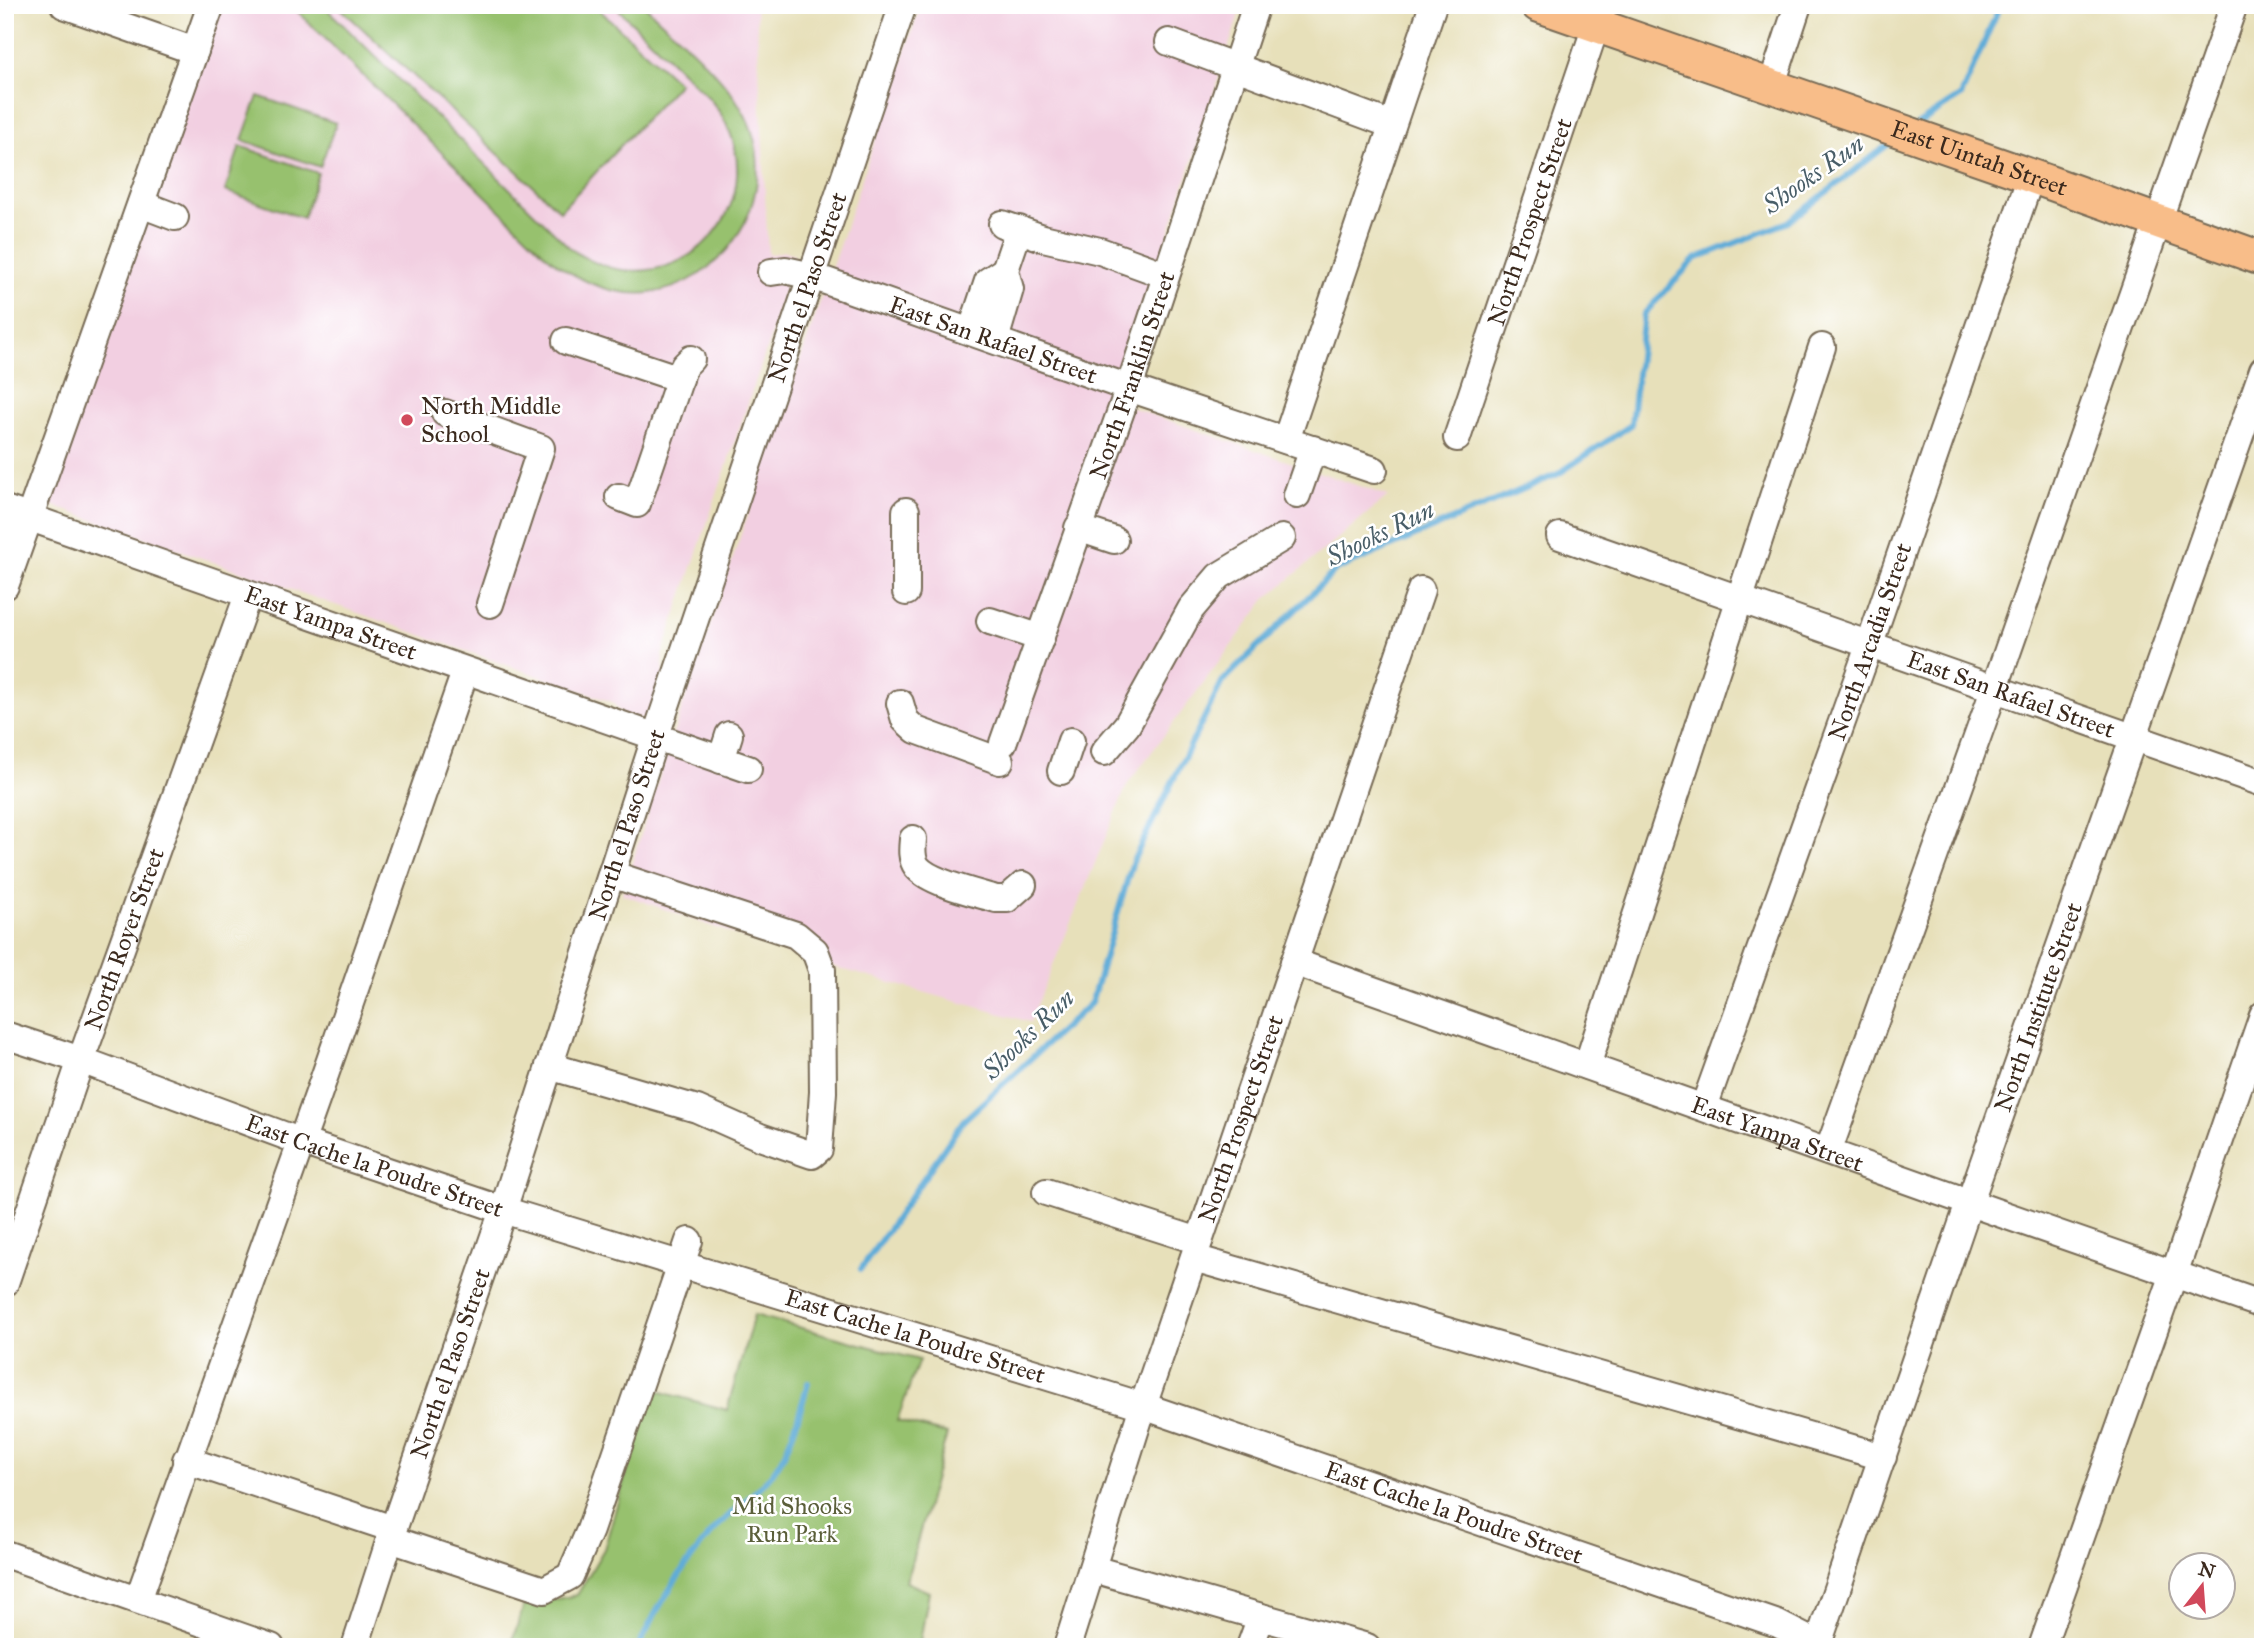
<svg xmlns="http://www.w3.org/2000/svg" width="2268" height="1652" font-family="'IM FELL Great Primer',serif">
<style>
.built{fill:#f2cfe1}
.green{fill:#97c16e;stroke:#697646;stroke-width:2}
.lines{fill:none;stroke-linecap:round;stroke-linejoin:round}
.stream{stroke:#5facd8;stroke-width:6}
.minor-casing{stroke:#776a55;stroke-width:30}
.major-casing{stroke:#776a55;stroke-width:37}
.minor{stroke:#fff;stroke-width:26}
.major{stroke:#f8bd89;stroke-width:33}
.poi-dot{fill:#d1495b;stroke:#fff;stroke-width:2.5}
.labels{text-anchor:middle;stroke-width:5;stroke-linejoin:round;paint-order:stroke}
.street-label{font-size:24px;fill:#3b2a1e;stroke:#fff}
.poi-label{font-size:24px;fill:#3b2a1e;stroke:#fff;text-anchor:start}
.park-label{font-size:24px;fill:#5b5f3a;stroke:#fff}
.water-label{font-size:26px;font-style:italic;fill:#495e68;stroke:#fff}
</style>
<rect width="100%" height="100%" fill="#fff"/>
<filter id="ink" filterUnits="userSpaceOnUse"><feTurbulence type="fractalNoise" baseFrequency=".0143" numOctaves="2"/><feDisplacementMap in="SourceGraphic" scale="14" xChannelSelector="R" yChannelSelector="G"/><feConvolveMatrix kernelMatrix="1 2 1 2 8 2 1 2 1" color-interpolation-filters="sRGB"/></filter>
<filter id="wash" filterUnits="userSpaceOnUse"><feTurbulence type="fractalNoise" baseFrequency=".00686" numOctaves="4" result="noise"/><feDisplacementMap in="SourceGraphic" scale="28" xChannelSelector="R" yChannelSelector="G"/><feGaussianBlur stdDeviation="1.57" result="paint"/><feColorMatrix in="noise" values="0 0 0 0 0 0 0 0 0 0 0 0 0 0 0 0 0 1.4 0 .05"/><feComposite in="paint" operator="in"/></filter>
<g filter="url(#wash)">
<rect width="100%" height="100%" fill="#e7e0ba"/>
<path class="built" d="M 220,5 L 756,5 L 768,255 L 785,251 L 794,255 L 770,339 L 662,655 L 664,675 L 652,711 L 645,719 L 624,716 L 612,702 L 42,502 Z
M 921,5 L 1242,5 L 1115,402 L 1388,496 L 1267,598 L 1127,785 L 1030,1022 L 795,956 L 622,894 L 673,734 Z"/>
<path class="green" d="M 291,5 L 323,5 L 571,249 C 675,322 792,196 709,98 L 614,5 L 644,5 C 681,41 739,85 753,135 C 774,206 722,284 649,293 C 611,297 574,279 546,255 Z
M 337,5 L 594,5 L 679,83 L 560,211 Z
M 258,96 L 336,123 L 320,167 L 242,140 Z
M 240,146 L 318,173 L 303,218 L 225,191 Z
M 754,1315 L 919,1360 L 897,1421 L 947,1434 L 906,1582 L 929,1592 L 919,1647 L 510,1647 L 524,1605 L 577,1595 L 604,1549 L 651,1389 L 727,1410 Z"/>
<g class="lines">
<path class="stream" d="M 1918,124 L 1961,96 L 1998,10 L 2003,5
M 861,1269 L 963,1121 L 1091,1003 L 1133,861 L 1222,682 L 1336,570 L 1558,474 L 1631,425 L 1644,314 L 1695,259 L 1788,222 L 1894,140
M 639,1647 C 656,1607 689,1556 719,1525 C 737,1507 761,1490 776,1468 C 792,1444 800,1411 808,1383"/>
</g>
</g>
<g filter="url(#ink)">
<g class="lines">
<defs>
<g id="minor">
<path d="M 64,5 L 195,51"/>
<path d="M 1169,42 L 1392,125"/>
<path d="M 1771,87 L 1798,5"/>
<path d="M 141,204 L 175,217"/>
<path d="M 1002,224 L 1043,238 L 1100,251 L 1166,275"/>
<path id="s1" d="M 771,272 L 785,270 L 812,276 L 1129,388 L 1374,470"/>
<path d="M 971,332 L 988,281 L 1005,270"/>
<path d="M 995,340 L 1010,289 L 1005,270 L 1019,229"/>
<path d="M 566,341 L 680,379"/>
<path d="M 445,413 L 541,448 L 490,604"/>
<path id="s2" d="M 1457,438 L 1603,5"/>
<path d="M 1286,440 L 1433,5"/>
<path d="M 1297,495 L 1313,449"/>
<path d="M 619,497 L 637,504 L 684,366 L 691,359"/>
<path id="s3" d="M 5,509 L 748,769"/>
<path d="M 1078,528 L 1114,540"/>
<path id="s4" d="M 1560,536 L 2263,783"/>
<path d="M 5,586 L 211,5"/>
<path d="M 906,592 L 906,511"/>
<path d="M 990,621 L 1041,638"/>
<path d="M 900,703 L 905,720 L 916,730 L 1000,761"/>
<path id="s5" d="M 1003,743 L 1129,388 L 1256,5"/>
<path d="M 1104,752 L 1127,725 L 1191,609 L 1219,576 L 1282,538"/>
<path d="M 721,760 L 729,735"/>
<path d="M 1061,771 L 1071,741"/>
<path d="M 913,839 C 912,849 911,859 917,867 C 930,883 976,893 996,899 L 1007,899 L 1023,885"/>
<path id="s6" d="M 1294,962 L 1993,1211 L 2263,1305"/>
<path id="s7" d="M 5,1035 L 81,1060 L 302,1142 L 503,1210 L 1143,1406 L 1778,1624 L 1823,1647"/>
<path d="M 549,1066 L 697,1109 L 760,1137 L 812,1155 L 819,1149 L 823,1092 L 822,970 L 815,951 L 796,935 L 611,874"/>
<path d="M 1587,1066 L 1822,347"/>
<path id="s8" d="M 1704,1107 L 1862,666 L 2031,176"/>
<path d="M 1828,1152 L 1987,710 L 2234,5"/>
<path d="M 1046,1192 L 1199,1241"/>
<path d="M 1194,1258 L 1883,1457"/>
<path id="s9" d="M 5,1283 L 81,1060 L 248,595"/>
<path d="M 186,1460 L 393,1529"/>
<path d="M 390,1539 L 544,1590 L 570,1576 L 590,1530 L 689,1241"/>
<path d="M 5,1554 L 271,1647"/>
<path d="M 1093,1569 L 1367,1647"/>
<path d="M 138,1600 L 317,1098 L 465,672"/>
<path id="s10" d="M 355,1647 L 390,1539 L 503,1210 L 655,738 L 903,5"/>
<path id="s11" d="M 1067,1647 L 1143,1406 L 1421,590"/>
<path d="M 1250,1647 L 1261,1617"/>
<path id="s12" d="M 1817,1647 L 1963,1221 L 2263,370"/>
<path d="M 2042,1647 L 2174,1274 L 2263,1015"/>
</g>
<g id="major">
<path id="s13" d="M 1538,5 L 2031,176 L 2263,259"/>
</g>
</defs>
<use href="#minor" class="minor-casing"/>
<use href="#major" class="major-casing"/>
<use href="#minor" class="minor"/>
<use href="#major" class="major"/>
</g>
</g>
<circle class="poi-dot" cx="407" cy="420" r="7"/>
<g class="labels">
<g class="street-label">
<text dy="8" stroke="none"><textPath href="#s13" startOffset="467">East Uintah Street</textPath></text>
<text dy="8" stroke="none"><textPath href="#s2" startOffset="228">North Prospect Street</textPath></text>
<text dy="8" stroke="none"><textPath href="#s10" startOffset="1433">North el Paso Street</textPath></text>
<text dy="8" stroke="none"><textPath href="#s1" startOffset="234">East San Rafael Street</textPath></text>
<text dy="8" stroke="none"><textPath href="#s5" startOffset="390">North Franklin Street</textPath></text>
<text dy="8" stroke="none"><textPath href="#s3" startOffset="345">East Yampa Street</textPath></text>
<text dy="8" stroke="none"><textPath href="#s8" startOffset="494">North Arcadia Street</textPath></text>
<text dy="8" stroke="none"><textPath href="#s4" startOffset="478">East San Rafael Street</textPath></text>
<text dy="8" stroke="none"><textPath href="#s10" startOffset="866">North el Paso Street</textPath></text>
<text dy="8" stroke="none"><textPath href="#s9" startOffset="364">North Royer Street</textPath></text>
<text dy="8" stroke="none"><textPath href="#s12" startOffset="677">North Institute Street</textPath></text>
<text dy="8" stroke="none"><textPath href="#s11" startOffset="556">North Prospect Street</textPath></text>
<text dy="8" stroke="none"><textPath href="#s6" startOffset="513">East Yampa Street</textPath></text>
<text dy="8" stroke="none"><textPath href="#s7" startOffset="392">East Cache la Poudre Street</textPath></text>
<text dy="8" stroke="none"><textPath href="#s7" startOffset="959">East Cache la Poudre Street</textPath></text>
<text dy="8" stroke="none"><textPath href="#s10" startOffset="299">North el Paso Street</textPath></text>
<text dy="8" stroke="none"><textPath href="#s7" startOffset="1526">East Cache la Poudre Street</textPath></text>
</g>
<g class="poi-label">
<text x="421" y="414">North Middle<tspan x="421" dy="28">School</tspan></text>
</g>
<g class="park-label">
<text x="792" y="1514">Mid Shooks<tspan x="792" dy="28">Run Park</tspan></text>
</g>
<g class="water-label">
<text transform="translate(1813 174) rotate(-35)" y="9">Shooks Run</text>
<text transform="translate(1380 533) rotate(-26)" y="9">Shooks Run</text>
<text transform="translate(1028 1034) rotate(-44)" y="9">Shooks Run</text>
</g>
</g>
<rect width="2268" height="1652" fill="none" stroke="#fff" stroke-width="28"/>
<g transform="translate(2202 1586) rotate(17)"><circle r="33" fill="#ffffff" stroke="#b1aaa5" stroke-width="2"/>
<path d="M0-5L12 26L0 18L-12 26Z" fill="#d1495b"/>
<text y="-10" font-size="19" font-weight="bold" text-anchor="middle" fill="#3b2a1e">N</text>
</g>
</svg>
